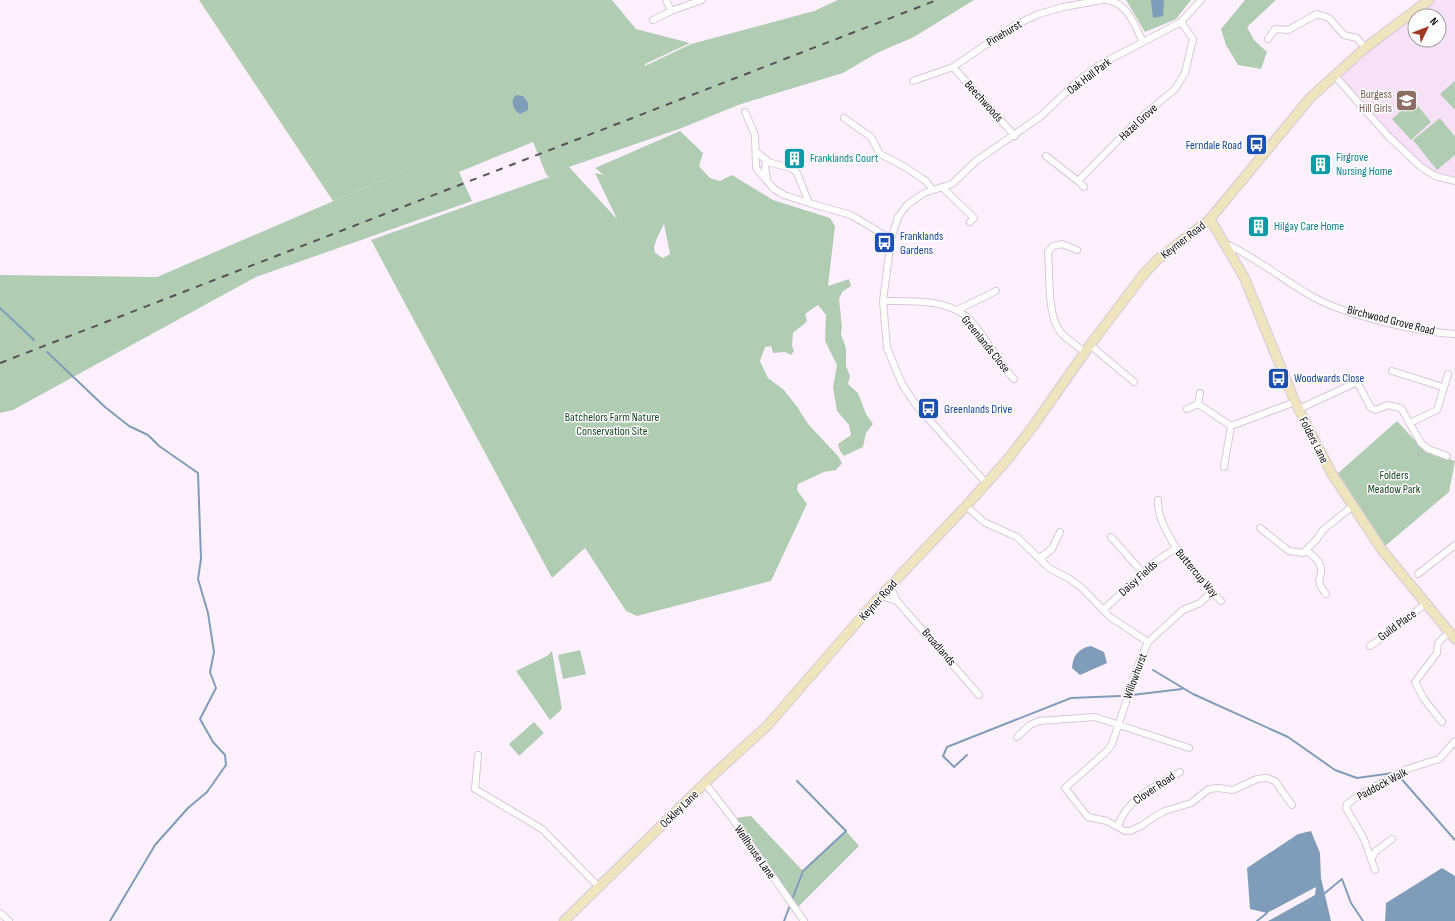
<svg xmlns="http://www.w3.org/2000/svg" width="1455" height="921" font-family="'Sofia Sans Condensed',sans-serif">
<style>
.built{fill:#f6e1f6;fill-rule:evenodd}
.green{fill:#b0ccb3;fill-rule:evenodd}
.water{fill:#7f9db8}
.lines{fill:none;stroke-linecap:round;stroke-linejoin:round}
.stream{stroke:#7f9db8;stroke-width:2}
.street-casing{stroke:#d7c8d7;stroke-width:8}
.secondary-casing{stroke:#d7c8d7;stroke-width:11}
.street{stroke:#fff;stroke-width:6}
.secondary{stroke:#eee4be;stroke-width:9}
.rail{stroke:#595159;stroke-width:2;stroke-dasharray:7 7;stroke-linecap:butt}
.labels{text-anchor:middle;stroke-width:3;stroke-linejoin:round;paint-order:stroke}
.street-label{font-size:12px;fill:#0f0a0f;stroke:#fff}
.education-label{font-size:12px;fill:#785e54;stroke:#fff;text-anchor:end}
.transit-label{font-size:12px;fill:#164399;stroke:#fff;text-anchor:start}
.culture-label{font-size:12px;fill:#0d838f;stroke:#fff;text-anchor:start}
.park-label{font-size:12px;fill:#154620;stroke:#fff}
</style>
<rect width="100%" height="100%" fill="#fff0ff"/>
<path class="built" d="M 1435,0 L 1455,0 L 1455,179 L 1439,176 L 1430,171 L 1400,146 L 1339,78 L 1373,47 ZM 1415,16 L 1439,16 L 1439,40 L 1415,40 Z"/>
<path class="green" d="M 199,0 L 612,0 L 636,29 L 690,43 L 645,64 L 645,66 L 691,44 L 814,11 L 838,0 L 974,0 L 914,37 L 877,53 L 843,73 L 741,104 L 679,129 L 569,167 L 617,219 L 595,173 L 604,175 L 595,168 L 680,131 L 703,153 L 699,166 L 710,178 L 720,181 L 732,175 L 773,200 L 830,218 L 835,226 L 828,286 L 849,279 L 851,286 L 842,292 L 839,299 L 842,327 L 841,334 L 846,348 L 846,366 L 850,376 L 848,384 L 858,393 L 866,414 L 873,424 L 866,433 L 863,447 L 844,456 L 840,451 L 838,444 L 851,435 L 849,425 L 837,411 L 833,387 L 837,365 L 825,341 L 826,315 L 818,305 L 805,314 L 807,321 C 803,326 798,328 793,333 L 792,346 L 794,351 L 791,355 L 785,352 L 773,353 L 771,346 L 765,347 L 760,361 L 768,378 L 784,390 L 798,408 L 808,424 L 838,456 L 842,463 L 836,470 L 824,472 L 798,484 L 797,490 L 807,504 L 771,581 L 637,616 L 626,611 L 585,548 L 552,578 L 371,240 L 549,177 L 546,174 L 533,142 L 459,172 L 472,201 L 256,277 L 13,410 L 0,413 L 0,275 L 157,277 L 496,131 L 333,201 ZM 664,224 L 670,254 L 663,258 L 655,253 L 654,247 L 657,238 Z
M 1126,0 L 1191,0 L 1176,19 L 1145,32 Z
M 1245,0 L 1276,0 L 1247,27 L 1254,40 L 1267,52 L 1261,69 L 1238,65 L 1226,45 L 1221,29 Z
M 1455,81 L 1455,110 L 1440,94 Z
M 1413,100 L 1431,122 L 1411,140 L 1392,119 Z
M 1440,118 L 1455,137 L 1455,155 L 1437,170 L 1413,140 Z
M 1397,421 L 1423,449 L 1430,453 L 1455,461 L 1449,492 L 1384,547 L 1337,474 Z
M 580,650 L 586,674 L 563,679 L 558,655 Z
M 552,651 L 562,709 L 550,720 L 516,671 L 547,656 Z
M 534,722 L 544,733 L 519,756 L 509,744 Z
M 751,816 L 803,871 L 846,831 L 859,846 L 798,907 L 736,818 Z"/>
<path class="water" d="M 1151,0 L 1164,0 L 1163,16 L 1153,18 Z
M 516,95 L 523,96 L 528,103 L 528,110 L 520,114 C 513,110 510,101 516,95 Z
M 1091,646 L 1104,652 L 1107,663 L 1080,675 L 1072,668 C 1073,655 1079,648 1091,646 Z
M 1311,831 L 1320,853 L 1321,878 L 1331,921 L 1268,921 L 1315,895 L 1316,887 L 1267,913 L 1250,909 L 1247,868 L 1298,834 Z
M 1442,868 L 1455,876 L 1455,921 L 1385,921 L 1386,903 Z"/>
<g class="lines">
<path class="stream" d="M 0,308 L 34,340
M 47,352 L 105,407 L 129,426 L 148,435 L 159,446 L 198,473 L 201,559 L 198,579 L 208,613 L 214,652 L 210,672 L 216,688 L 200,719 L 213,742 L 225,755 L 226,765 L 207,792 L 188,808 L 155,845 L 110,921
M 1153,670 L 1193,694 L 1288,737 L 1335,770 L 1357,778 L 1393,773
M 1132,695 L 1182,689
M 967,755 L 954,767 L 943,756 L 947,747 L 1071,698 L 1120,696
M 1398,775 L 1455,840
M 1325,893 L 1342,879 L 1351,903 L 1363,921
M 784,921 L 803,871 L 846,831 L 797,781
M 1257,921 L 1267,913"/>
<defs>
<path id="street" d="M 666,0 L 671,11
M 1107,0 C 1128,3 1135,26 1143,42
M 653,20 L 671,11 L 702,0
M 1268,39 L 1275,29 L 1288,30 L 1317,14 L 1329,18 L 1344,35 L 1357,38 L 1365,48
M 953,67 L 1015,136
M 1335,76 L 1388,136 L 1421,167 L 1435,176 L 1455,181
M 913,81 L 953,67 L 1015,25 L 1039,14 L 1063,7 L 1102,0
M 745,112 L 755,135 L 756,168 L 774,189 L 784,195 L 809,203
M 844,118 L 871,137 L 880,154 L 905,167 L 926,181 L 932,189
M 756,151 L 768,162 L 791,168 L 797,173 L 809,203 L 851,215 L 891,239
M 1046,156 L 1078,181 L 1138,120 L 1175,89 L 1185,73 L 1193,39 L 1181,22
M 766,159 L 765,167 L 767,178
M 1078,181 L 1084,187
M 942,187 L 974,218 L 970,222
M 1224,243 C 1256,257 1283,280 1313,297 C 1346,315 1417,332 1455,334
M 1077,250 L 1062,244 L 1053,246 L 1048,252 C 1050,273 1047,313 1059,330 C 1065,339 1076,345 1085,352
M 883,301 C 910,301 946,299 967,317 C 984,333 997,361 1014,379
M 957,310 L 996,291
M 1090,345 L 1134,382
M 1392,371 L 1443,387
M 1200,393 L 1198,404 L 1231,426 L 1295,402
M 1187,409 L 1198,404
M 1299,409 L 1357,382 L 1371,408 L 1376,410 L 1388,405 L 1401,408 L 1421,443 L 1428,449 L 1447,456
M 1410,423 L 1437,410 L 1448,374
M 1224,467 L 1231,426
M 986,483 L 916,405 L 902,384 L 887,348 L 883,301 L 891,239 L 898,217 L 907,205 L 924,193 L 952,184 L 976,161 L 1041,116 L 1077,82 L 1101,64 L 1181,22 L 1201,0
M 1158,500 C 1156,532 1200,579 1221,601
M 966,506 L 984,522 L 1017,537 L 1049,568 L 1070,579 L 1083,589 L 1110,617 L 1148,642 L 1139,663 L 1112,744 L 1107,751 L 1065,788 L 1088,817 L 1107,821 L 1125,831 L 1130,831 L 1141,826 L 1157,815 L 1165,811 L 1191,803 L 1209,789 L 1218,788 L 1233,790 L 1257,779 L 1267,778 L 1275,781 L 1292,805
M 1260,528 L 1289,551 L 1303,553 L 1317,539 L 1323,530 L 1353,506
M 1111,537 L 1143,573
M 1307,551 C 1312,555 1318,559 1320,565 C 1325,577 1312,577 1326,594
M 1040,558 L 1052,549 L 1060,532
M 1418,574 L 1455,545
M 890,586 L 897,601 L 979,695
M 881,596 L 897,601
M 1103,610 L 1158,560 L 1176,548
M 1148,642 L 1183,610 L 1200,603 L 1212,592
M 1370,646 L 1389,633 L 1425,604
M 1442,722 L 1424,699 L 1415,682 L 1437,653 L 1438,643 L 1449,632
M 1017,737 L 1030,725 L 1039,721 L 1095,717 L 1189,748
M 478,755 L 475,789 L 542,829 L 599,887
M 705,783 L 732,818 L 804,921
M 1118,826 C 1127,798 1156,786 1180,772
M 1371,859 L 1376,851 L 1392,839
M 1375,870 L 1364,839 L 1346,808 L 1347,804 L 1358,796 L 1404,770 L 1439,759 L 1455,741
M 0,913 L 9,921"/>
<path id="secondary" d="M 1210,219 L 1244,277 L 1295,402 L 1332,474 L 1382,550 L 1455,639
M 564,921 L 710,778 L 768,725 L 873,604 L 966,506 L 1008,459 L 1034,425 L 1090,345 L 1143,275 L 1157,260 L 1210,219 L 1310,98 L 1365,48 L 1429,0"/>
</defs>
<use href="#street" class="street-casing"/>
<use href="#secondary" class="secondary-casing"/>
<use href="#street" class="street"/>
<use href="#secondary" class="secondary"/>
<path class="rail" d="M 0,363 L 937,0"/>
</g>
<defs>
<symbol id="school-square" viewBox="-11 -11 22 22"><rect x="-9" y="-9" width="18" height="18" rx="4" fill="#8d6e63" stroke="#fff"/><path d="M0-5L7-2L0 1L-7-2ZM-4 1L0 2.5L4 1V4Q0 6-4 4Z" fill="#fff"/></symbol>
<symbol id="bus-square" viewBox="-11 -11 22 22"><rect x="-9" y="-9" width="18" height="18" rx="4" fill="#1a4fb4" stroke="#fff"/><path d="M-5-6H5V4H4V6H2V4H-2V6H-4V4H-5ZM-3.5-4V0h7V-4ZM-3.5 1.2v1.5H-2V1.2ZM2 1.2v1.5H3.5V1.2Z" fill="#fff"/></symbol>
<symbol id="building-square" viewBox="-11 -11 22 22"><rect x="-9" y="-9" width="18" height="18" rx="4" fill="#0f9aa8" stroke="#fff"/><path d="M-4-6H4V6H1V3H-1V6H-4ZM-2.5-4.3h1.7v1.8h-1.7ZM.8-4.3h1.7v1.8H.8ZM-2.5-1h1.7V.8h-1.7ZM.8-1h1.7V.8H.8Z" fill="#fff"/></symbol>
</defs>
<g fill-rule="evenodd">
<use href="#school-square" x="1394" y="88" width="25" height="25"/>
<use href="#bus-square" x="1244" y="132" width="25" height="25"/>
<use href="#building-square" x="782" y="146" width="25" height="25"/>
<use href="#building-square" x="1308" y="152" width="25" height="25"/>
<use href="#building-square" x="1246" y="214" width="25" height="25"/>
<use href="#bus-square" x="872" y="230" width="25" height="25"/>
<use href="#bus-square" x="1266" y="366" width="25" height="25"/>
<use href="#bus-square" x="916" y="396" width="25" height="25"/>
</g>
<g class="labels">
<g class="street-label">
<text transform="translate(1004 33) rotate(-31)" y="4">Pinehurst</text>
<text transform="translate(1089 76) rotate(-37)" y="4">Oak Hall Park</text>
<text transform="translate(984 101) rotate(48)" y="4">Beechwoods</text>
<text transform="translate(1138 122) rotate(-43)" y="4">Hazel Grove</text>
<text transform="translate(1183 240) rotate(-38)" y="4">Keymer Road</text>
<text transform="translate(1391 320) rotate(14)" y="4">Birchwood Grove Road</text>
<text transform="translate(986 344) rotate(51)" y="4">Greenlands Close</text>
<text transform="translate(1314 440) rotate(63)" y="4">Folders Lane</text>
<text transform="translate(1197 573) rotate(50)" y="4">Buttercup Way</text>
<text transform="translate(1138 578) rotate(-42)" y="4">Daisy Fields</text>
<text transform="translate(878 600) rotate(-48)" y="4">Keyner Road</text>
<text transform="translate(1397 625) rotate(-36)" y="4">Guild Place</text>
<text transform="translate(939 647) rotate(49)" y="4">Broadlands</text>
<text transform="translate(1135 676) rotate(-70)" y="4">Willowhurst</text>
<text transform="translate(1382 784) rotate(-28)" y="4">Paddock Walk</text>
<text transform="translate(1154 788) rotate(-34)" y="4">Clover Road</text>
<text transform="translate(679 809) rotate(-44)" y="4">Ockley Lane</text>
<text transform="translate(755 852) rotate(55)" y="4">Wellhouse Lane</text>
</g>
<g class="education-label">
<text x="1392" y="98">Burgess<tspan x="1392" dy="14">Hill Girls</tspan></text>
</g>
<g class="transit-label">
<text x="1242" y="149" text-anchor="end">Ferndale Road</text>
<text x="900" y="240">Franklands<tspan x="900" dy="14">Gardens</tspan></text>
<text x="1294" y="382">Woodwards Close</text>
<text x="944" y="413">Greenlands Drive</text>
</g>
<g class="culture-label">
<text x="1336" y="161">Firgrove<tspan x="1336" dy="14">Nursing Home</tspan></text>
<text x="810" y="162">Franklands Court</text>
<text x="1274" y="230">Hilgay Care Home</text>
</g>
<g class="park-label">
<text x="612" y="421">Batchelors Farm Nature<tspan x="612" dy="14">Conservation Site</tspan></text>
<text x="1394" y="479">Folders<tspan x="1394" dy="14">Meadow Park</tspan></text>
</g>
</g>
<g transform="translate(1427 28) rotate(47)"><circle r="19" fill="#ffffff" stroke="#9f9d9f"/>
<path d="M0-3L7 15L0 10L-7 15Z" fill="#a13820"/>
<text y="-6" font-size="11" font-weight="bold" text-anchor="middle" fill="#0f0a0f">N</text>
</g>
</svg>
